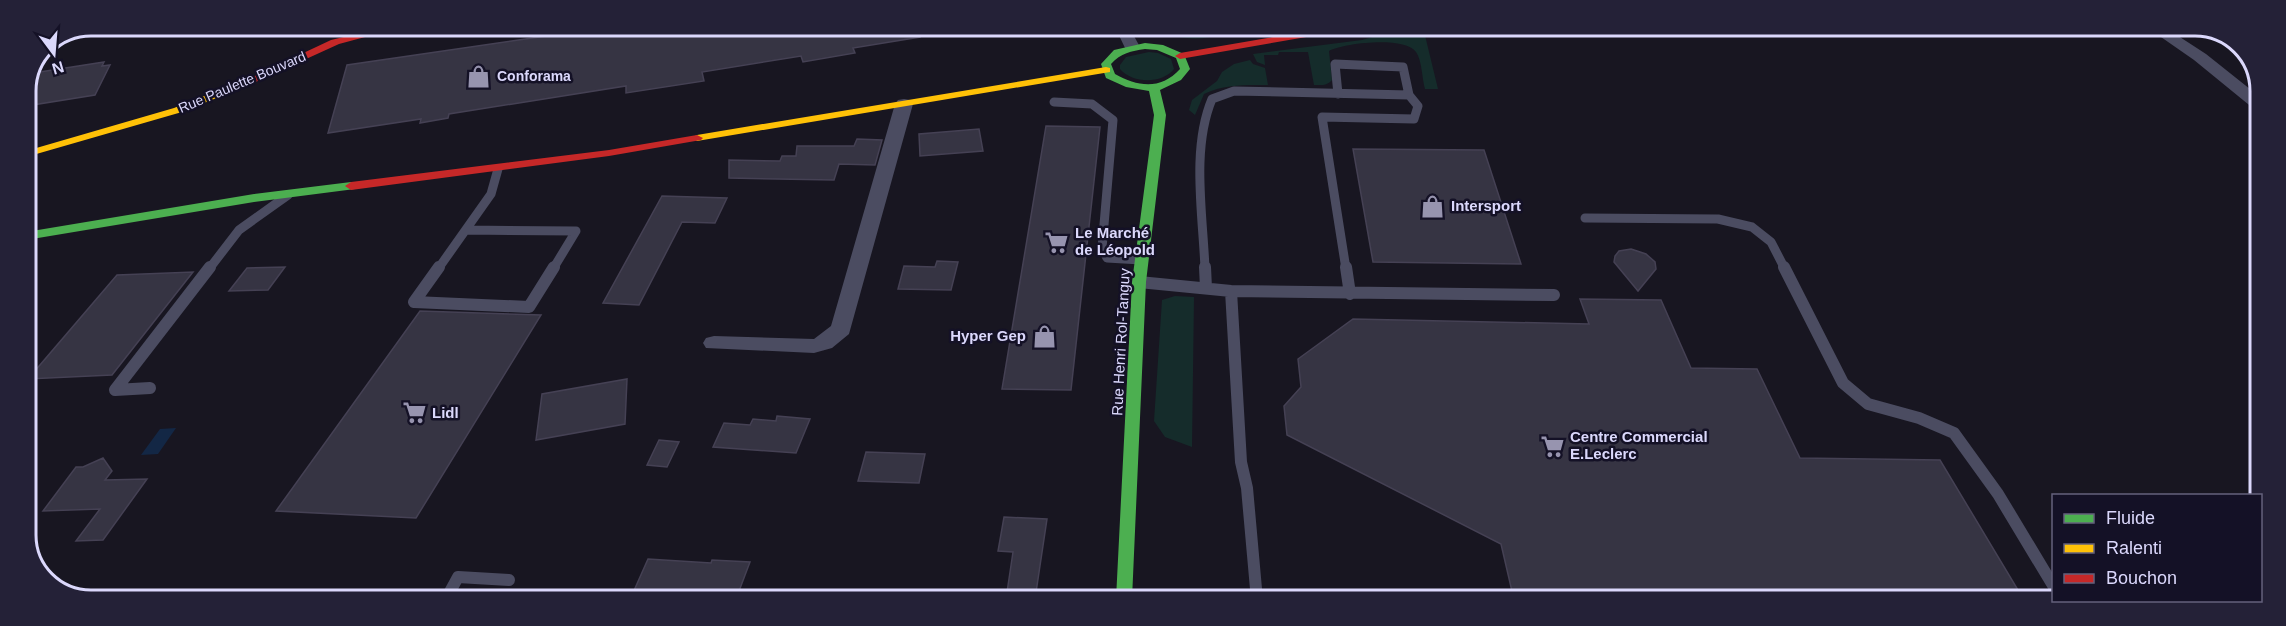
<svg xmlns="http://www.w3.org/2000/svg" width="2286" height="626" font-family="Helvetica,sans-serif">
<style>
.green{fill:#152c2b}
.water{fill:#132745}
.building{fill:#363443;stroke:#454154;stroke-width:1.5}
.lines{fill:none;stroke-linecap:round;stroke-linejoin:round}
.lane-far1{stroke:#4b4c61;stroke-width:9}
.lane{stroke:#4b4c61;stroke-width:12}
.street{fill:#4b4c61;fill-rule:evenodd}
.fast{fill:#4caf50;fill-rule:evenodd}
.slow{fill:#ffc107;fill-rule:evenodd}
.jam{fill:#c62828;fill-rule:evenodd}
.labels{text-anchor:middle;stroke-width:5;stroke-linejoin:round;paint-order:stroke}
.far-poi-label{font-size:14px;font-weight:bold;fill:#dbd8fc;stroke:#141126;text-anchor:start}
.far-street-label{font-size:14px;fill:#dbd8fc;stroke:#141126}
.poi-label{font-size:15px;font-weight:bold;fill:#dbd8fc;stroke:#141126;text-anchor:start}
.street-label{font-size:15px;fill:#dbd8fc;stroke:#141126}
.rim{fill:none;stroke:#dbd8fc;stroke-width:3}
</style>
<rect width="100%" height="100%" fill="#181621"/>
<path class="green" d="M 1146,27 L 1233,27 C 1228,28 1226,33 1221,34 C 1198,43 1168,37 1146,27 Z
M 1406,27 L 1423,27 L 1438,89 L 1425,89 C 1422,79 1422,60 1416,52 C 1405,36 1344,43 1329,51 L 1332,80 C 1327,86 1321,85 1314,85 L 1308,52 L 1279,52 L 1278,55 L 1264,55 L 1265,65 L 1257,62 L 1253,54 L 1362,40 Z
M 1149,52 L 1158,53 L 1171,59 L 1174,69 C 1162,84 1133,84 1120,69 L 1120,65 L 1126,57 Z
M 1250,60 L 1253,64 L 1265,68 L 1268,85 C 1245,85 1225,84 1204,94 L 1195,115 L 1189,110 L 1192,100 L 1217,81 L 1222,72 L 1234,64 Z
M 1175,296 L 1194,297 L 1192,447 L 1165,437 L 1154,421 L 1162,300 Z"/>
<path class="water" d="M 176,428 L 158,454 L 141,455 L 160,429 Z"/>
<path class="building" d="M 566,26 L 612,26 L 612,32 L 651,26 L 919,26 L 920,37 L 853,48 L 855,53 L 803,62 L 801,56 L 702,72 L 704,81 L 626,93 L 626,86 L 449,114 L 448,118 L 420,123 L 421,119 L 328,133 L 347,65 L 553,35 L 553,28 Z
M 104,62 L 102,66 L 110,65 L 95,95 L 26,106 L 26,95 L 40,72 Z
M 1046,126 L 1100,127 L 1071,390 L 1002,389 Z
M 979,129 L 983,151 L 920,156 L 919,134 Z
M 857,139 L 882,140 L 875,165 L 839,164 L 834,180 L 729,178 L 729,160 L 780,161 L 782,156 L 796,156 L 797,146 L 854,146 Z
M 1353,149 L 1484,150 L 1521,264 L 1373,262 Z
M 662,196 L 727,198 L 715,223 L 682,222 L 639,305 L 603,303 Z
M 1631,249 L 1646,254 L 1655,262 L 1656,269 L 1638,291 L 1614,262 L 1615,256 L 1619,251 Z
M 937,261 L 958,262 L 951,290 L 898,289 L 904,266 L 935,267 Z
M 285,267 L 268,290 L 229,291 L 247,268 Z
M 193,272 L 112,375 L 28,379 L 117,275 Z
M 1580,299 L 1661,300 L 1691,368 L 1757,369 L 1800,458 L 1940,460 L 2024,600 L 1514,600 L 1501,544 L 1287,435 L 1284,406 L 1301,387 L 1298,359 L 1353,319 L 1589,324 Z
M 420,311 L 541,315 L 416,518 L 276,511 Z
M 627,379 L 625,424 L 536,440 L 542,394 Z
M 777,416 L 810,419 L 796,453 L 713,447 L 724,423 L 750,425 L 753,419 L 776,421 Z
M 659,440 L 679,442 L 667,467 L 647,465 Z
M 866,452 L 925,454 L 919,483 L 858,481 Z
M 103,458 L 112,471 L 105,480 L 147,479 L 103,540 L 76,541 L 100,509 L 43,511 L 76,467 L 83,467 Z
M 1004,517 L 1047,519 L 1035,599 L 1006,599 L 1013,552 L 998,551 Z
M 648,559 L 711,563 L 712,560 L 750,562 L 736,599 L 632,595 Z"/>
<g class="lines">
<path class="lane-far1" d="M 1338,94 L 1335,64 L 1403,67 L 1409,95 L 1418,106 L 1414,119 L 1322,117 L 1346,269
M 1054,102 L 1092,104 L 1113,120 L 1102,248 L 1107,258 L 1141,260
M 1585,218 L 1718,219 L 1752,227 L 1771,242 L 1785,269
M 467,230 L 576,231 L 553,269
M 209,269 L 239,230 L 288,195
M 438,269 L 491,194 L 498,169
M 1205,269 C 1203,215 1191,149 1212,99 L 1234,91 L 1409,95"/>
<path class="lane" d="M 439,267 L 414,302 L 529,307 L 554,267
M 1205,267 L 1206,288
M 1346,267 L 1350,294
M 1784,267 L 1843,383 L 1868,404 L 1919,418 L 1954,433 L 1998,494 L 2054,587
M 1139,282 L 1231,291 L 1554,295
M 1231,291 L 1241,462 L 1247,488 L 1257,600
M 150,388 L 115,390 L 210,267
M 446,599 L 458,577 L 509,580"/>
<path class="street" d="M 421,26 L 468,26 L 466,29 L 441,34 L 423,29 Z
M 1115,27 L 1129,27 L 1140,47 L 1138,50 L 1126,50 Z
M 2148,28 L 2166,28 L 2206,54 L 2260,97 L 2260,110 L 2254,109 L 2194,60 Z
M 904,99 L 910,100 L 913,104 L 849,334 L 832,348 L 814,353 L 706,348 L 703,343 L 706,338 L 714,336 L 814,339 L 831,326 L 895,104 L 898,100 Z"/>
<path class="fast" d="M 1145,43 L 1163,45 L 1184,54 L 1190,69 L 1181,80 L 1160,90 L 1166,115 L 1146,282 L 1132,599 L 1116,599 L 1132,282 L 1154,115 L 1149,91 L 1126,87 L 1106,78 L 1101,64 L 1114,50 ZM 1145,49 L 1157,50 L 1176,58 L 1180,69 C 1161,90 1138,87 1115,74 L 1111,64 C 1121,53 1131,51 1145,49 Z
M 351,182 L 357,186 L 355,189 L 254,202 L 26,240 L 26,232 L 254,194 Z"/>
<path class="slow" d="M 1106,67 L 1110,68 L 1110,72 L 697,141 L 691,138 L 697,135 Z
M 247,79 L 252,82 L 251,84 L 182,112 L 26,157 L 26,151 L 174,108 Z"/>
<path class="jam" d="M 389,26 L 406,26 L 339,44 L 251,84 L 247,85 L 242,82 L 331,40 Z
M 1331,27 L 1352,27 L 1347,30 L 1180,59 L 1175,56 L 1180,53 Z
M 697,135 L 703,138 L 701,140 L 609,156 L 351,190 L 345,186 L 351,182 L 609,150 Z"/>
</g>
<defs>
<symbol id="shop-bare" viewBox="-9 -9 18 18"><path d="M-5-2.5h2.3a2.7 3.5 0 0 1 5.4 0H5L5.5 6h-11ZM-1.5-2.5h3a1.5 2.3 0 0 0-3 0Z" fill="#9794af" stroke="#141126" stroke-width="2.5" paint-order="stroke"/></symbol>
<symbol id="supermarket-bare" viewBox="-9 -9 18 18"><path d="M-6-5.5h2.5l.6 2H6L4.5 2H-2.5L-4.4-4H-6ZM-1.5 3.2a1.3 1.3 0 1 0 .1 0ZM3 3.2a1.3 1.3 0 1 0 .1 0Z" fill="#9794af" stroke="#141126" stroke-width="2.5" paint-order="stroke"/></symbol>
</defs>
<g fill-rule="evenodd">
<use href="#shop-bare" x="462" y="60" width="33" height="33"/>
<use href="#shop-bare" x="1416" y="190" width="33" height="33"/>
<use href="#supermarket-bare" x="1040" y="226" width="33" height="33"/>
<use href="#shop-bare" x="1028" y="320" width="33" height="33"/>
<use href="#supermarket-bare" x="398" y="396" width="33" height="33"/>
<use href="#supermarket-bare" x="1536" y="430" width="33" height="33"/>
</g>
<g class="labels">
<g class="far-poi-label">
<text x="497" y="81">Conforama</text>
</g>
<g class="far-street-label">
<text transform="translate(242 82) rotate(-23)" y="5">Rue Paulette Bouvard</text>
</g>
<g class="poi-label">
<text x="1451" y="211">Intersport</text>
<text x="1075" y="238">Le Marché<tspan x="1075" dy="17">de Léopold</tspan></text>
<text x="1026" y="341" text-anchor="end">Hyper Gep</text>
<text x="432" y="418">Lidl</text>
<text x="1570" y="442">Centre Commercial<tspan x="1570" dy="17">E.Leclerc</tspan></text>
</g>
<g class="street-label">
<text transform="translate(1121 342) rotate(-87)" y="5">Rue Henri Rol-Tanguy</text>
</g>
</g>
<path d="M0 0H2286V626H0ZM91 36H2195A55 55 0 0 1 2250 91V535A55 55 0 0 1 2195 590H91A55 55 0 0 1 36 535V91A55 55 0 0 1 91 36Z" fill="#242137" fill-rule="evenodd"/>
<path class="rim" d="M91 36H2195A55 55 0 0 1 2250 91V535A55 55 0 0 1 2195 590H91A55 55 0 0 1 36 535V91A55 55 0 0 1 91 36Z"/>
<rect x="2052" y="494" width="210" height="108" fill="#141126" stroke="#64617c" stroke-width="1.5"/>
<rect x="2064" y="514" width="30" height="9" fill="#4caf50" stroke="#64617c" stroke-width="1.5"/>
<text x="2106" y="524" font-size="18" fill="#dbd8fc">Fluide</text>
<rect x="2064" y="544" width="30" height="9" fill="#ffc107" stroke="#64617c" stroke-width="1.5"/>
<text x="2106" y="554" font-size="18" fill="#dbd8fc">Ralenti</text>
<rect x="2064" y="574" width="30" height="9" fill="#c62828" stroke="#64617c" stroke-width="1.5"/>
<text x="2106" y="584" font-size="18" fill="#dbd8fc">Bouchon</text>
<g transform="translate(54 54) rotate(164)" stroke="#141126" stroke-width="4.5" paint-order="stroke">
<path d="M0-4.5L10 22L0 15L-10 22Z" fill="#dbd8fc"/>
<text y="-9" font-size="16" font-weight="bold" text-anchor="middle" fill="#dbd8fc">N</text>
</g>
</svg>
